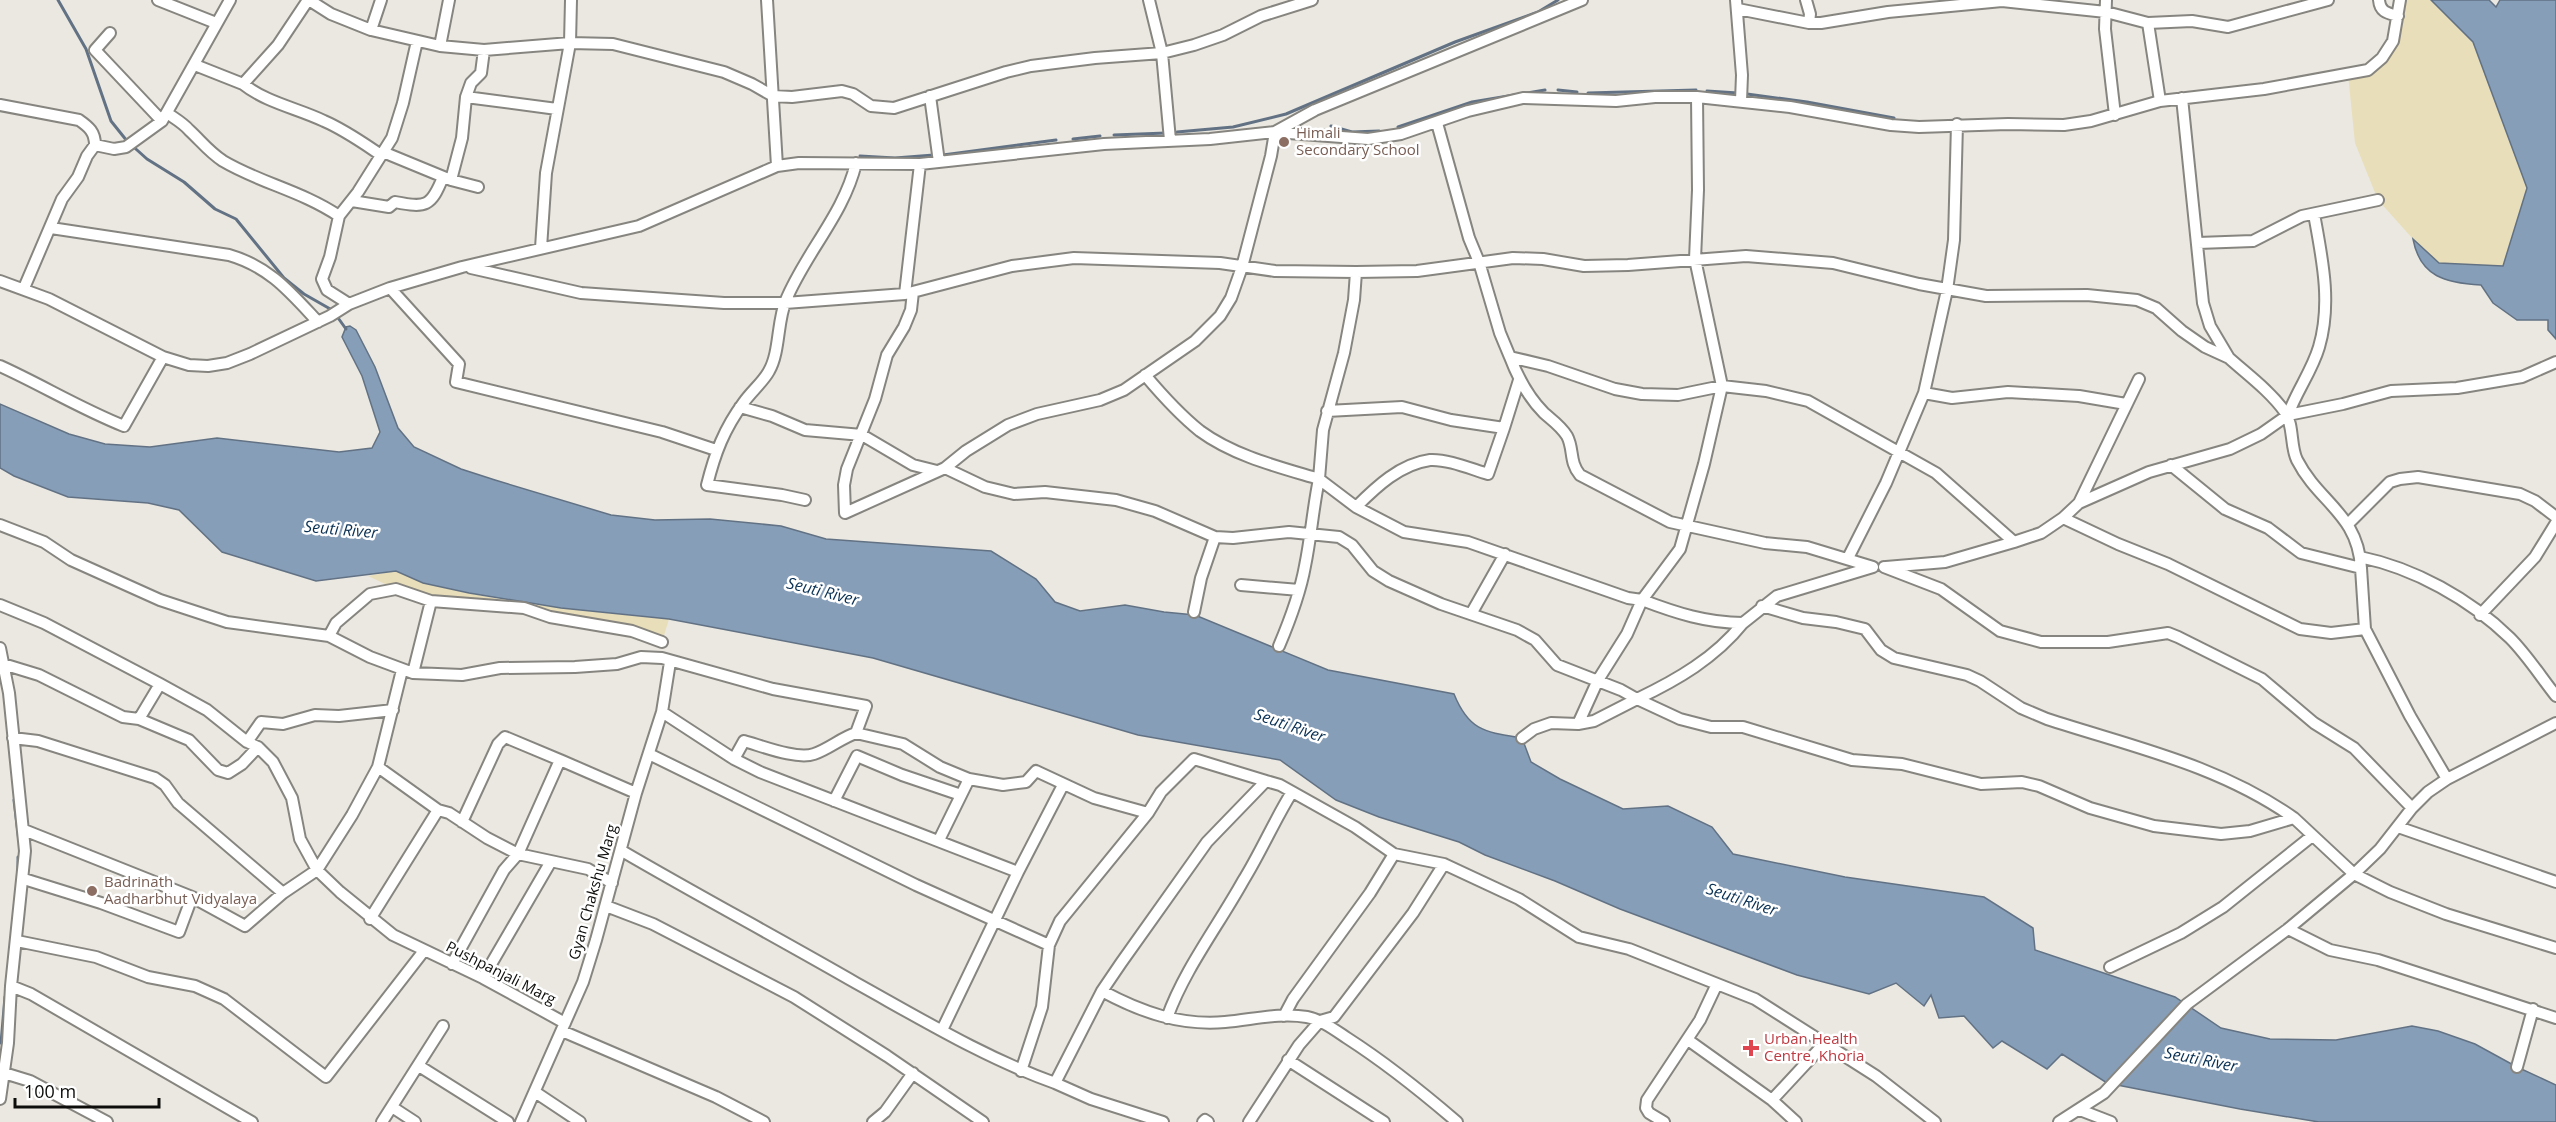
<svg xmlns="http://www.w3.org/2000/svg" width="2556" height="1122" font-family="'Open Sans',sans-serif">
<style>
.sand{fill:#e8deb9}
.water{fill:#869eb8;stroke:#627284;stroke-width:1.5}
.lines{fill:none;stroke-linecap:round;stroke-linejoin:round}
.stream{stroke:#627284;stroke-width:3}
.minor-casing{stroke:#87857f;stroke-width:14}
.minor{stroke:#fff;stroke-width:10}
.education-dot{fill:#8d6e63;stroke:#fff;stroke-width:2}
.health-dot{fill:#e0444e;stroke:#fff;stroke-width:2}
.labels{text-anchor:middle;stroke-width:5;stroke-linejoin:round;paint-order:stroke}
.education-label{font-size:15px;fill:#785e54;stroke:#fff;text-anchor:start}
.street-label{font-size:15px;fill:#0d0d0b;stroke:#fff}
.health-label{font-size:15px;fill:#be3a42;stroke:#fff;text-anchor:start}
.water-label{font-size:16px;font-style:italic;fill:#0a3154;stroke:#fff}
</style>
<rect width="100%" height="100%" fill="#eae8e1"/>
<path class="sand" d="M 2400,0 L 2431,0 L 2473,42 L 2527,188 L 2503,267 L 2439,263 L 2413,239 L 2378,200 L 2355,143 L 2348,74 L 2382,58 Z
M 396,571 C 432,587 469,594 508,600 C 561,609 615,614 669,619 L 662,642 L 524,608 L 431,601 L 396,589 L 368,576 Z"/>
<path class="water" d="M 2431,0 L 2489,0 L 2496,7 L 2500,0 L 2556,0 L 2556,339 L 2548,330 L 2548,320 L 2517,320 L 2493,303 L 2481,285 C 2446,283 2420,277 2413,239 L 2439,263 L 2503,266 L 2527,188 L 2473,42 Z
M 350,326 L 356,330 L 375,367 L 398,428 L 414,447 L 461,469 L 495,480 L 611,515 L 655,520 L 710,519 L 781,526 L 826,539 L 991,551 L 1036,579 L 1055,602 L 1080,611 L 1125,605 L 1164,612 L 1195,615 L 1328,670 L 1454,694 C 1469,731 1485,732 1522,738 L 1531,762 L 1560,779 L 1623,809 L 1668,806 L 1712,827 L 1733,854 L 1845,877 L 1984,897 L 2033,928 L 2035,950 L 2175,997 L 2221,1028 L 2270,1039 L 2336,1040 L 2412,1026 L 2438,1031 L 2475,1044 L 2517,1067 L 2556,1085 L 2556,1122 L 2319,1122 L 2240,1109 L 2107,1083 L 2062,1054 L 2047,1069 L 2002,1041 L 1993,1048 L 1964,1016 L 1939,1018 L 1931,995 L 1924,1006 L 1896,983 L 1869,994 L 1797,975 L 1620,909 L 1555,881 L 1485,855 L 1459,842 L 1379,817 L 1336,800 L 1280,760 L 1138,735 L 873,658 L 722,629 L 669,619 L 561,608 L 469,593 L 423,583 L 396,571 L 316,581 L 222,552 L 179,510 L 148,503 L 68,497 L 14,476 L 0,468 L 0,404 L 69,434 L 105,444 L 150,447 L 217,438 L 339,452 L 372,448 L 380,432 L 362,376 L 342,337 L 346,327 Z"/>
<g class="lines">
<path class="stream" d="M 58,0 L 86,49 L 111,121 L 127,141 L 147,159 L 184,182 L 215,209 L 236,219 L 284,278 L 304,294 L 332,310
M 1558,90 L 1577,92
M 1707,91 L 1738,93
M 1588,93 L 1696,90
M 1747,94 L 1807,102 L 1894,118
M 1331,126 L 1352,132 L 1379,131
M 1398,127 L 1472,102 L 1545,90
M 1177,132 L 1233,127 L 1286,114 L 1455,42 L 1538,12 L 1558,0
M 1114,135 L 1166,133
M 1073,139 L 1100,136
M 943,155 L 1056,140
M 860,156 L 895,158 L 934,155
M 336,315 L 346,329
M 14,800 L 19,841
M 18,871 L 18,857
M 1,1043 L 5,997"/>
<defs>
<path id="minor" d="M 158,0 L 216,23
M 308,0 L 278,45 L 243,84 C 267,103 297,108 324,121 C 345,130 363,143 381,155
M 309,0 L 331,14 L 371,30 L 440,46 L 484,50 L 570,43 L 613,44 L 724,72 L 752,84 L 773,96 L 792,97 L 842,91 L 853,94 L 871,106 L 894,108 L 1006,72 L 1031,66 L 1095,58 L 1162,53 L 1194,45 L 1223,35 L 1261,16 L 1312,0
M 767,0 L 777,166
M 1149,0 L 1162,53 L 1170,140
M 1736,0 L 1742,75 L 1741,101
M 1806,0 L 1810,14 L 1809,23
M 2106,0 L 2105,29 L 2115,115
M 2379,0 C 2380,12 2387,13 2398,16
M 1738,9 L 1809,23 L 1821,23 L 1888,12 L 2002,1 L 2106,12 L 2148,23 L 2160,101
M 2148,23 L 2192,21 L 2228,27 L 2328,0
M 371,30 L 381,0
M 110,33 L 95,50 L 162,121
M 440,46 L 449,0
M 195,65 L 243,84
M 930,96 L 939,162
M 466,97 L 557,109
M 1697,97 L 1698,190 L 1695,259 L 1722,386 L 1704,464 L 1680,549 L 1642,600 C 1676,613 1707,623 1743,623 C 1715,658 1677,680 1637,699 L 1680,719 L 1711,727 L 1743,727 L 1852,760 L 1902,764 L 1981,784 L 2022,782 L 2039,786 L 2090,808 L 2154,826 L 2221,834 L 2250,831 L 2294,818 L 2354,874 L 2390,892 L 2446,914 L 2556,948
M 0,105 L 79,120 C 89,127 95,132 95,145
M 167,113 C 174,118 183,123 189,130 C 201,141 209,152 223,161 C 260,183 302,191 339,216
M 1437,123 L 1469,238 L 1479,262 L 1500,333 L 1510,357 L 1548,366 L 1615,389 L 1642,394 L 1678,395 L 1722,386 L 1766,391 L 1808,401 L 1936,473 L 2014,542 L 2041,533 L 2063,518 L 2079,503 L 2149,472 L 2230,449 L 2261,434 L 2288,415 L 2343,404 L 2391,391 L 2457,388 L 2522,377 L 2556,362
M 383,152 L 451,180 L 478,187
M 451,180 L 462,138 L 466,97 L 471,83 L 481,73 L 484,50
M 352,201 L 389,207 L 395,202 C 426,208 431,207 443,177
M 51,228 L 229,255 C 270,267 290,292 318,322
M 2198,243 L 2253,241 L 2302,216 L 2378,200
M 541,248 L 546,173 L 570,43 L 571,0
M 471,268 L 581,293 L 724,303 L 785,303 L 905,294 L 1012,266 L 1074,258 L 1220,263 L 1275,271 L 1356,272 L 1417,271 L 1513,258 L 1543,259 L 1584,266 L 1628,265 L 1746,256 L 1833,263 L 1919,284 L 1986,296 L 2087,295 L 2137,300 L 2156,308 L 2182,331 L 2205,347 L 2229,358 L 2210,326 L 2203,303 L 2182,98
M 0,281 L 49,299 L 163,357 L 189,365 L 208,366 L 227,363 L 250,354 L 330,316 L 349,304 L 390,288 L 462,267 L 639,226 L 777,166 L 799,163 L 920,164 L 1104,144 L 1210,139 L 1275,132 L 1368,139 L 1401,134 L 1468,111 L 1523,98 L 1616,101 L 1655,97 L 1697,97 L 1790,107 L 1891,125 L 1919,127 L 2008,124 L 2064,125 L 2091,121 L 2160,101 L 2264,89 L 2368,70 L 2382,58 L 2393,41 L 2400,0
M 24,288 L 62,199 L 78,177 L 87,156 L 95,145 L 114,149 L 126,147 L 162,121 L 230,0
M 390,288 L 459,364 L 456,382 L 662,432 L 716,450
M 913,292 L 911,310 L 904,327 L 887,355 L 875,399 L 847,469 L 844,485 L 845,513 L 945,468 L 966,451 L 1008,425 L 1037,414 L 1100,400 L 1124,390 L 1195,341 L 1220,316 L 1231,298 L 1242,267 L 1271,156 L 1275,132 L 1315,110 L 1582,0
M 905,294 L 920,164
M 349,304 L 327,290 L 322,279 L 330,257 L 339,216 L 358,192 L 392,138 L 403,103 L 417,41
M 1510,357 C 1518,378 1528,397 1544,413 C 1552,420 1561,426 1567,436 C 1574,449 1569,462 1580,475 L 1670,522 L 1765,543 L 1807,547 L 1873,567 L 1777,596 L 1743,623
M 2229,358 C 2248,375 2270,391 2285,412 C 2294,425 2290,446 2297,460 C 2319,503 2358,514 2361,568
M 0,366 C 42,385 81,409 124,426 L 163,357
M 1145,375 C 1161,394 1180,415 1200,431 C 1234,456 1279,467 1319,479 L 1323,430 L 1344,353 L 1354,300 L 1356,272
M 1924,393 L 1952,398 L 2008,392 L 2079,396 L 2126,404
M 740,407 L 772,416 L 805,430 L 862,435 L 913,465 L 937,471
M 1327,411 L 1402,407 L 1451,420 L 1504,428 L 1519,380
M 2288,415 C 2296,392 2312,371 2319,347 C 2332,303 2322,258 2314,214
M 2171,465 L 2225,509 L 2268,528 L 2301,553 L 2361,568 L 2365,629
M 945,468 L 985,487 L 1014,494 L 1045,492 L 1116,500 L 1155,511 L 1215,537 L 1233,538 L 1289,532 L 1339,537 L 1352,545 L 1373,571 L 1389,581 L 1441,604 L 1517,630 L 1535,640 L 1557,665 L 1621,690 L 1637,699 L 1594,721 L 1578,724 L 1551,723 L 1534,729 L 1522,738
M 805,500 L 782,495 L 707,485 C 715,453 724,429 744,402 C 751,392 763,382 769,371 C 780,352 777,321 786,300 C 806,252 844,214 856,163
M 2079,503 L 2139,379
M 1356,507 C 1376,487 1400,464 1430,460 C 1448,459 1471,469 1488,474 L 1504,428
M 2063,518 L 2118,544 L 2168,564 L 2300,629 L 2331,633 L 2365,629 L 2410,716 L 2447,779
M 2348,524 L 2390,482 L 2400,479 L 2418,477 L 2520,494 L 2535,501 L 2556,517
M 0,525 L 44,542 L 71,560 L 160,600 L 227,622 L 329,636 L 370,657 L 413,673 L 462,675 L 500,668 L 575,667 L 617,664 L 641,657 L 662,658 L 773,689 L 866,706 L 856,733 L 903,744 L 940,767 L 969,779 L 1003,785 L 1026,782 L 1036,771 L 1094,798 L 1148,813
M 2360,557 C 2414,568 2470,599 2510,638 C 2527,655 2541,677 2556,696
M 1848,558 L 1886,483 L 1924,393 L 1947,290 L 1954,240 L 1957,124
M 1884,567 L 1941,589 L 2000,631 L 2041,642 L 2108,642 L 2168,633 L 2178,637 L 2262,679 L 2314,723 L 2354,748 L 2412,808
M 1886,567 L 1945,562 L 2014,542
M 1241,585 L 1299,590
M 0,605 L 44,623 L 160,684 L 207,710 L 247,742 L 258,747 L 273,762 L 292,798 L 300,839 L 317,870 L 340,892 L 393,935 L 483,978 L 565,1023
M 1762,606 L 1803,618 L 1836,622 L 1865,629 L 1881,650 L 1894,658 L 1967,675 L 1980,681 L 2021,708 L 2047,719 C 2133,747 2219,765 2294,818
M 1194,612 L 1201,578 L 1215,537
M 1471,614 L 1505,554
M 2480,615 L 2535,557 L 2556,523
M 329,636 L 336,623 L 370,594 L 396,589 L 431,601 L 524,608 L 550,617 L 632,631 L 662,642
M 1279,646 C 1290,620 1300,594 1305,566 C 1311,537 1313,508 1319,479 L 1356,507 L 1404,532 L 1468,542 L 1628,598 L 1642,600 L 1627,634 L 1598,680 L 1578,724
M 0,648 L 9,693 L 25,851 L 11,986 L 8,1043 L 0,1099
M 3,664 L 39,675 L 123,717 L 139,719
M 413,673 L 431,601
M 160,684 L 139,719 L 189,740 L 218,770 L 228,773 L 242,764 L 258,747
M 662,712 L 734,759 L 760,772 L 1018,872
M 13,738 L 38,741 L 155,778 L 165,785 L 178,803 L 283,893
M 247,742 L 261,722 L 283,724 L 315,715 L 339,716 L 393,710
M 649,754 L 916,885 L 1049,945
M 734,759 L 744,741 C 762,746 797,760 814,754 C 829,749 841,738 856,733
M 378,767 L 438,810 L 449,813 L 487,838 L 518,854 L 588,869 L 612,883
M 834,801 L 857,756 L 902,775 L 961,795
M 462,822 L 498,744 L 505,737 L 560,760
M 2398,827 L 2556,882
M 24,830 L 192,897
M 939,840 L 969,779
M 622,851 C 699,896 778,938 856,983 C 921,1019 985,1058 1055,1083 L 1102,991 L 1121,963 L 1207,842 L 1266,781 L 1280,785 L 1355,827 L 1394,854 L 1444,864 L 1519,899 L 1579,937 L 1629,949 L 1755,999 L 1876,1076 L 1935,1122
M 24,879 L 101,903 L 179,932 L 192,897 L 245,926 L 283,893 L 317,870 L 352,815 L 378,767 L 402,670
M 606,906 L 653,924 L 794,997 L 887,1056 L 983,1122
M 370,919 L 438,810
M 2288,929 L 2330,950 L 2378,960 L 2556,1018
M 17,941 L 96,957 L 148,977 L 195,986 L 224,999 L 326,1077 L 423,952
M 452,964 L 504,870 L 518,854 L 560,760 L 636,793
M 2110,967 L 2181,933 L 2223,907 L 2312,836
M 483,978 L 550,863
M 11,986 L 31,994 L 252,1122
M 1102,991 C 1141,1012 1180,1026 1225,1022 C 1251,1020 1280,1012 1307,1017 C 1322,1020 1335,1030 1347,1038 C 1386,1063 1422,1092 1457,1122
M 1284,1016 L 1293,999 L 1370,893 L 1394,854
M 1167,1018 C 1184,970 1218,926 1243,881 C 1261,852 1274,821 1292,792
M 942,1030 L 1018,872 L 1063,785
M 562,1031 L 716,1097 L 764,1122
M 1688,1040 L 1772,1100 L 1796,1122
M 1288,1060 L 1384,1122
M 419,1066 L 508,1122
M 2517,1067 L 2533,1009
M 1021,1071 L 1042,1007 L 1049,945 L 1060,921 L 1148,813 L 1161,792 L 1194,759 L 1266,781
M 4,1073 L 30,1081 L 107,1122
M 1055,1083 L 1091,1099 L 1163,1122
M 535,1092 L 580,1122
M 1772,1100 L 1824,1044
M 392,1107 L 415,1122
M 2080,1110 L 2111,1122
M 382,1122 L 443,1026
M 521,1122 L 583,982 L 596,940 L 636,793 L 662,712 L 670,662
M 873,1122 L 885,1112 L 913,1073
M 1203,1122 L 1205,1120 L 1208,1122
M 1249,1122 L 1299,1045 L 1320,1021 L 1334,1017 L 1413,913 L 1444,864
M 1664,1122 L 1649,1113 L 1646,1108 L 1647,1100 L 1700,1020 L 1716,986
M 2059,1122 L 2104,1093 L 2187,1004 L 2288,929 L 2354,874 L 2380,849 L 2412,808 L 2428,792 L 2447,779 L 2556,723"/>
</defs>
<use href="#minor" class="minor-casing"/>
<use href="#minor" class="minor"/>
</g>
<g class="education-dot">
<circle cx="1284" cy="142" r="6"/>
<circle cx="92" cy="891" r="6"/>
</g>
<path class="health-dot" d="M1748 1039h6v6h6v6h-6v6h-6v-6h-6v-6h6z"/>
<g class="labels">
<g class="education-label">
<text x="1296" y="138">Himali<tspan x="1296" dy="17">Secondary School</tspan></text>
<text x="104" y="887">Badrinath<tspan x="104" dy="17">Aadharbhut Vidyalaya</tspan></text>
</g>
<g class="street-label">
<text transform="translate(593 892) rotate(-74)" y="5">Gyan Chakshu Marg</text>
<text transform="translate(501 973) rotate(27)" y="5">Pushpanjali Marg</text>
</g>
<g class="health-label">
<text x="1764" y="1044">Urban Health<tspan x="1764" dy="17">Centre, Khoria</tspan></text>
</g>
<g class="water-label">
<text transform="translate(341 529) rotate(5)" y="6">Seuti River</text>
<text transform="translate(823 591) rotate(14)" y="6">Seuti River</text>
<text transform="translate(1290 725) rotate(19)" y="6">Seuti River</text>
<text transform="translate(1742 899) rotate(18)" y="6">Seuti River</text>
<text transform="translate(2201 1059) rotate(11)" y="6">Seuti River</text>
</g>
</g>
<path d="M15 1098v9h144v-9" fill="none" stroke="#0d0d0b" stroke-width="3"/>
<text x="24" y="1098" font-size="18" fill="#0d0d0b" stroke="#ffffff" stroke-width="4.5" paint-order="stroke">100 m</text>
</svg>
